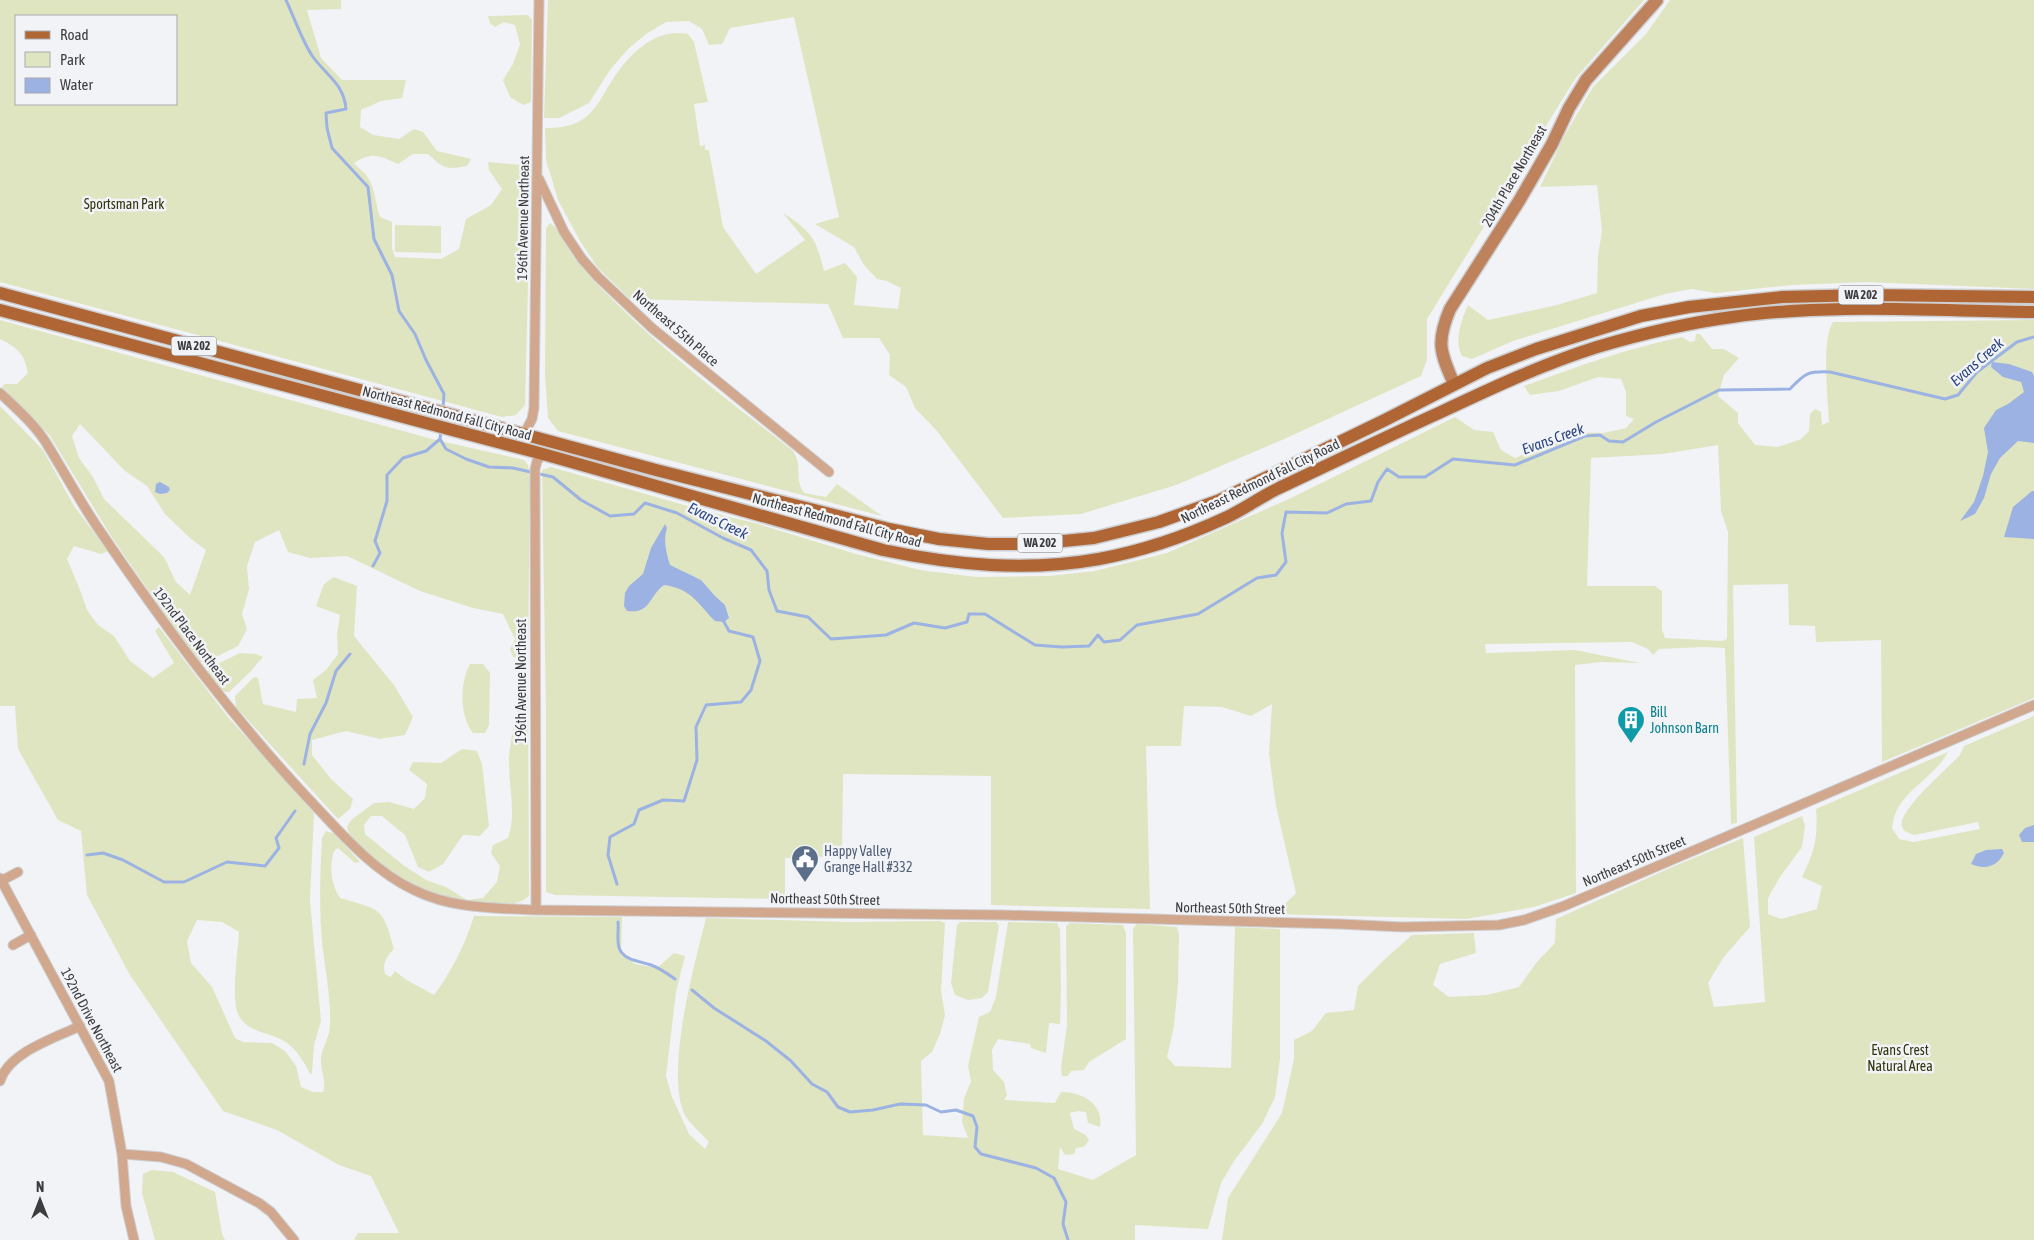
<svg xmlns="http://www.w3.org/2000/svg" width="2034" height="1240" font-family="'Asap Condensed',sans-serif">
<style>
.green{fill:#e0e5c1;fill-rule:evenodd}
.water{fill:#9bb2e2}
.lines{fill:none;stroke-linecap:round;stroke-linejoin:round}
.stream{stroke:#9bb2e2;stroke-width:3}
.street-casing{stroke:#cdcfd2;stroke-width:11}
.secondary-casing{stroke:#cdcfd2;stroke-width:15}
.primary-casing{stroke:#cdcfd2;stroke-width:15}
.street{stroke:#d1a88e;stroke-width:9}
.secondary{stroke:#be825c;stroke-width:12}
.primary{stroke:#af6634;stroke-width:12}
.labels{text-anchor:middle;stroke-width:5;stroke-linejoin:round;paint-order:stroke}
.shield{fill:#f1f3f7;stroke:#727476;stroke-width:1}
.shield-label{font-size:12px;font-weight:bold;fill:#3c3d3f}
.street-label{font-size:14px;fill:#3c3d3f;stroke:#f1f3f7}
.park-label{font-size:14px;fill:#32360b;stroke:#f1f3f7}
.culture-label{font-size:14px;fill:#0d838f;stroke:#f1f3f7;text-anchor:start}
.service-label{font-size:14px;fill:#4e5e75;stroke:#f1f3f7;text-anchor:start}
.water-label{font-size:15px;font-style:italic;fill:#2c4580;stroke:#f1f3f7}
</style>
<rect width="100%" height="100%" fill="#f1f3f7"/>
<path class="green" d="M 0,0 L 341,0 L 341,9 L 307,10 L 321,58 L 342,80 L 406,80 L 402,98 L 381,101 L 361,110 L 360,127 L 373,135 L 399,139 L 414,129 L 423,132 L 437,151 L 471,159 L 467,166 C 446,170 444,169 428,154 L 413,154 L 398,164 C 379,156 373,151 354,163 C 358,168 365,172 368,178 C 376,190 375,204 380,217 L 392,222 L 392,248 L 395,257 L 441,259 L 459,249 L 466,219 L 491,205 L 502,189 L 489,170 L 488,162 L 531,166 L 525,405 L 516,415 L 502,417 L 0,282 ZM 16,16 L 176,16 L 176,104 L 16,104 Z
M 548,0 L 1644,0 L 1575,79 L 1427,319 L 1427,360 L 1421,376 L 1282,440 L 1176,485 L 1081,514 L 1003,518 L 937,431 L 915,408 L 906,387 L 889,375 L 890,355 L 879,338 L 843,338 L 828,304 L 630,299 L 598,268 L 580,241 L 558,200 L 546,160 L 545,128 C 557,128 569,127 580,121 C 596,112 603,94 613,79 C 629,54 656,27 688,34 L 694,42 L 708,102 L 694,104 L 700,146 L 705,145 L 705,150 L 709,150 L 723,227 L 756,274 L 805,240 L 783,213 C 811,231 816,238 824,271 L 845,263 L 857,277 L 854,305 L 898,309 L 901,288 L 887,281 L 877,279 L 864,265 L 854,247 L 815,224 L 839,217 L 794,17 L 730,28 L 722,44 L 709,45 L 702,29 L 689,21 L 666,22 L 646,34 L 628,49 L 610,70 L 589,103 L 559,118 L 544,118 Z
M 1670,0 L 2034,0 L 2034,289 L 1866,282 L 1792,285 L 1716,293 L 1691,289 L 1665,294 L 1513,341 L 1472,359 L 1462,356 C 1454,341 1461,321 1468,305 L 1488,320 L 1557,305 L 1597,293 L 1598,256 L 1602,230 L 1597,185 L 1540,187 L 1566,133 L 1593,87 L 1646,34 Z
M 528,15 L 532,20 L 531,102 L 523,105 L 510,97 L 503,80 L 513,64 L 520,44 L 515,25 L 504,22 L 495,27 L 490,23 L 488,16 Z
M 550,223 C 560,229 563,242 570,251 C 582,270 599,286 615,302 C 670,357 732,403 793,451 C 804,468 793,475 804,493 L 826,497 L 837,484 L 882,516 L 558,431 L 548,418 L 545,375 L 546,228 Z
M 395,225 L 441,226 L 441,253 L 395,252 Z
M 0,320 L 432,439 L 524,460 L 528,465 L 530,480 L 528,653 L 526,660 L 513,657 L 510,649 L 515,639 L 503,614 L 473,608 L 420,591 L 347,556 L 310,558 L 288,552 L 279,530 L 255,542 L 247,566 L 249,589 L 242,614 L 247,629 L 238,646 L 204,663 L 196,660 L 111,536 L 50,436 L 2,387 L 5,384 L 17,384 L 28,373 C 24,353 18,348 0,339 ZM 80,424 L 125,471 L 147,486 L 165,514 L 191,539 L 206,550 L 190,595 L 176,582 L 164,557 L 104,499 L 93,477 L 79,458 L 72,436 Z
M 2034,320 L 2034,698 L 1882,762 L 1881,640 L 1816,642 L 1815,626 L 1789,625 L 1788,584 L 1733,585 L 1737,823 L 1731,824 L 1725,648 L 1704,647 L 1659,649 L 1653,655 L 1648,649 L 1632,642 L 1485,644 L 1486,653 L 1575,650 L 1640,663 L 1601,662 L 1575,665 L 1576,893 L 1534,907 L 1466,919 L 1272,914 L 1273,908 L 1284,905 L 1296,893 L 1276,806 L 1269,754 L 1272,704 L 1251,716 L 1222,707 L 1184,706 L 1181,746 L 1146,746 L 1150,909 L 991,905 L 991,776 L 843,774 L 842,856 L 785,858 L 785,899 L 555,895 L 546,892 L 546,713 L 542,470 L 551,467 L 705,511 L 755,523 L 856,554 L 920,570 L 976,577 L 1049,576 L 1095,571 L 1167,553 L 1291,498 L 1455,417 L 1474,430 L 1493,432 L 1501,450 L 1515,458 L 1576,432 L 1603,433 L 1626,428 L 1634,419 L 1626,416 L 1626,392 L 1621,379 L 1598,377 L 1559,391 L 1530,395 L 1524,386 C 1576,367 1628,348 1682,337 L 1690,342 L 1695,341 L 1696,334 L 1700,334 L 1712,349 L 1724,349 L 1739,358 L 1724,375 L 1718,396 L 1738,413 L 1738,423 L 1755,445 L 1778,447 L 1801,439 L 1809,431 L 1810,414 L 1815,409 L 1821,412 L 1822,425 L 1829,422 C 1828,398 1821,341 1833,322 ZM 1718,445 L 1721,511 L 1728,532 L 1727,639 L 1723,641 L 1665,638 L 1662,630 L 1662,591 L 1655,586 L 1587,586 L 1591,458 L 1663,454 Z
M 0,406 L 43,450 L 74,506 L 108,551 L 101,554 L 74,546 L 67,559 L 80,590 L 87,610 L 98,625 L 114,636 L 130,661 L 153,678 L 174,663 L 155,631 L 159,627 L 227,716 L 314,813 L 310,900 L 321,1021 L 314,1045 L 312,1073 L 310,1074 C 305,1063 297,1050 287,1043 C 271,1031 247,1034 238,1014 C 231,998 238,951 239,932 L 222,922 L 197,920 L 187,941 L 191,963 L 212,987 L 235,1038 L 243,1042 L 272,1043 L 285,1051 L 296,1066 L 301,1087 L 313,1092 L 323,1092 C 327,1080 320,1071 321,1058 C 322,1047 330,1037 330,1025 C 331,998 325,969 322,942 C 319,907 320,873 322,838 L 326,831 L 335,834 L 360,862 L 355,863 L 338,848 L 334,851 C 329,869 331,883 340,898 C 380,910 383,906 394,949 C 387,956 382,963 385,974 L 391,977 L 395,971 L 405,979 L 434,995 C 452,971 465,945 474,916 L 622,917 L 621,955 L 625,956 L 635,964 L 657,968 L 674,953 L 685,956 L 676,992 L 666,1076 L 672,1097 L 689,1134 L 705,1149 L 709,1142 C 702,1134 692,1126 686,1117 C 663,1076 695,963 706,918 L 848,922 L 940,921 L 945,923 L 941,991 L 945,1015 L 940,1034 L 932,1052 L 921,1061 L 923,1135 L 968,1138 L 962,1122 L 964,1099 L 971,1081 L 968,1066 L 979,1017 L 990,1012 L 996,997 L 1008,922 L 1057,923 L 1060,929 L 1061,990 L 1060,1024 L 1049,1023 L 1046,1053 L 1031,1048 L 1030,1044 L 998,1039 L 992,1050 L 993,1070 L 1004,1082 L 1007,1095 L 1004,1100 L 1055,1103 L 1061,1092 C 1081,1092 1104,1103 1100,1127 L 1088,1123 L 1086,1112 L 1078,1111 L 1070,1113 L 1074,1129 L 1086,1135 L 1089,1141 L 1083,1147 L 1076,1148 L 1074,1154 L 1065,1155 L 1060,1147 L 1058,1169 L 1093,1180 L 1136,1155 L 1133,929 L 1137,924 L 1177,927 L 1179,934 L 1178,984 L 1174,1026 L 1167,1057 L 1175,1066 L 1231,1068 L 1235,927 L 1280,929 L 1280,1059 L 1275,1097 L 1262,1124 L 1234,1161 L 1221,1183 L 1208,1229 L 1135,1225 L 1135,1240 L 354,1240 L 358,1233 L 399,1233 L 371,1176 L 339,1165 L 277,1130 L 223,1111 L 130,975 L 87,895 L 81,831 L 58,820 L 18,749 L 15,706 L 0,706 Z
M 334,577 L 357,586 L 354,636 L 394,685 L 413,717 L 405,735 L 380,739 L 346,731 L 312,740 L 312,755 L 331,779 L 353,799 L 350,809 L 338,819 L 236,707 L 235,696 L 254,677 L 258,678 L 263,704 L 296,712 L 297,699 L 317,698 L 313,680 L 326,670 L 338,654 L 337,635 L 340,615 L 316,606 L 324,584 Z
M 240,653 L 256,654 L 263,657 L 249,673 L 229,692 C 219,693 213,680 207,673 L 209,668 Z
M 470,664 L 483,664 L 490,673 L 489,725 L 485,733 L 473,733 C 459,716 460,682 470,664 Z
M 521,671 L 527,674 L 528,686 L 529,896 C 519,905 509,904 496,904 C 446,905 401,884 365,850 C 357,843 349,838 347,827 L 351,820 L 374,803 L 389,802 L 414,809 L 425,798 L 427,784 L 409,770 L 413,762 L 441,763 L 462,749 L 477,751 L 482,764 L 489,826 L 480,836 L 463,835 L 443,864 L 429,872 L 418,867 L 405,835 L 382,816 L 371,816 L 364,825 L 365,834 L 403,865 L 426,880 L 446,887 L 467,900 L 483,898 L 497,882 L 500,866 L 491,853 L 493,845 L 508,838 C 517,813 508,785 509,758 C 510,738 516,720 519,701 C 520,691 517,679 521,671 Z
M 2034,716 L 2034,1240 L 1222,1240 L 1228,1198 L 1282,1113 L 1294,1059 L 1294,1040 L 1312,1031 L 1326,1013 L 1354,1010 L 1358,986 L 1384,960 L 1412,935 L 1474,933 L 1476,953 L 1440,964 L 1433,985 L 1449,997 L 1487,995 L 1519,987 L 1536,963 L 1555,943 L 1556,919 L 1679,864 L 1743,838 L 1750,927 L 1723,958 L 1708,983 L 1714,1007 L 1765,1002 L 1754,837 L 1802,816 L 1805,826 L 1802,847 L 1780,877 L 1768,898 L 1768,914 L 1781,919 L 1817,909 L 1822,886 L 1802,877 C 1815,850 1818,839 1816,809 L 1948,752 C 1935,776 1907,788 1896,812 C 1894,816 1893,823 1892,828 L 1899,839 L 1914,842 L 1980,829 L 1978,822 L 1914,835 C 1909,833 1903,832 1902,826 C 1897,811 1949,767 1960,755 L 1964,746 Z
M 960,922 L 996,922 L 999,926 L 988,992 L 982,998 L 968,1000 L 955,995 L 951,983 L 957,925 Z
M 1070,923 L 1123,925 L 1126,933 L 1126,1039 L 1089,1062 L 1084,1070 L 1071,1071 L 1068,1076 L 1062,1076 L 1061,1068 L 1067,1025 L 1066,926 Z
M 152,1170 L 173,1172 L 215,1192 L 222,1234 L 225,1240 L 155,1240 L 142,1193 L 143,1174 Z"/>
<path class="water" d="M 1992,362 L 2009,364 L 2032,372 L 2034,376 L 2034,443 L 2018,441 L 2000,458 L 1991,474 L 1984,498 L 1975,514 L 1960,521 L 1974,502 L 1983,476 L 1988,452 L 1984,428 L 1996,410 L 2008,404 L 2024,392 L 2021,382 L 2003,377 L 1991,367 Z
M 160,482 L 169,487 L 170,490 L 167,493 L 160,494 L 155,492 L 156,484 Z
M 2032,491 L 2034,491 L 2034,539 L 2004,537 L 2013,507 Z
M 665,524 L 667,528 C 663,540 666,552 670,565 L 701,580 L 715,596 L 725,605 L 729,618 L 724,622 L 715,621 C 697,603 692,589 664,585 C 648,597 651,614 627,611 L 624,606 L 625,593 L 629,586 L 643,574 L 651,548 Z
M 2034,825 L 2034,842 L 2022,842 L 2019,835 L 2025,828 Z
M 2002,849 L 2004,853 C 1997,867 1985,870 1971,864 L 1976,854 L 1986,850 Z"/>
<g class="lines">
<path class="stream" d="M 286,0 C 294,17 303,43 313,57 C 327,76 344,84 346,109 L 326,113 L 327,128 L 332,148 L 368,187 L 374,239 L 392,275 L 399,311 L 415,334 L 426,360 L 444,394 L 443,408
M 441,429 L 440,439 L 446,449 L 466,459 L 489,467 L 513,468 L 553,477 L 581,500 L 610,516 L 634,514 L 645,503 L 677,513 L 723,538 L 751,550 L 767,571 L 769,590 L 777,611 L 808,617 L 831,639 L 886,635 L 914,623 L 945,628 L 967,622 L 969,614 L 985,614 L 1035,645 L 1062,647 L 1089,646 L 1098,635 L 1104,642 L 1120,640 L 1137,625 L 1198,614 L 1257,578 L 1276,575 L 1286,562 L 1282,533 L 1286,512 L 1327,513 L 1346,504 L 1371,501 L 1378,482 L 1387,469 L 1399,477 L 1425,477 L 1453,459 L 1515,465 L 1585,436 L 1600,435 L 1609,441 L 1623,442 L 1656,422 L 1719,390 L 1790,389 C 1805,373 1808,371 1830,372 L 1945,399 L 1958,395 L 1977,372 L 2017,342 L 2034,337
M 373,566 L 380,553 L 375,541 L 387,501 L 387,475 L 403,458 L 426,451 L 440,439
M 304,764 L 310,734 L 326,703 L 336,671 L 350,654
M 87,855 L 103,853 L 123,860 L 164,882 L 184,882 L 227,862 L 265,866 L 279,848 L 276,838 L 295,811
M 617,884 L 608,855 L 610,837 L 634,824 L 639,810 L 663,800 L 684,801 L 697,760 L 696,727 L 706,705 L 741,702 L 751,690 L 760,661 L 753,637 L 729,631 L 724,622
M 618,922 C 619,930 616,943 620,950 C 626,961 640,961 651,965 C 659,968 668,974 675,979
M 692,990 L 714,1008 L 766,1041 L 791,1061 L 812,1084 L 827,1092 L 838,1107 L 850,1112 L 873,1110 L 900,1104 L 926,1105 L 941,1112 L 956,1110 L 973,1116 L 977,1127 L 975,1147 L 981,1154 L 1036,1168 L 1054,1178 L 1066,1202 L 1063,1224 L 1068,1240"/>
<defs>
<path id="street" d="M 539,179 L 564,232 L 582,259 L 598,277 L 652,328 L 829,472
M 0,393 C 16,408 33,423 45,441 C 63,470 79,500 98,528 C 165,627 236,723 319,810 C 346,839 377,873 414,890 C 452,909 495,908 536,910 L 1003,915 L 1339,924 L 1402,927 L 1499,925 L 1524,920 L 1564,906 L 2034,705
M 524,434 L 532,419 L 534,408 L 539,0
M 0,878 L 109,1081 L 122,1154 L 126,1206 L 134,1240
M 1,881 L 18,872
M 536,910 L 535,469 L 537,461 L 543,454
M 13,945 L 31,935
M 0,1081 C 9,1052 55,1038 80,1026
M 122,1154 L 161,1157 L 186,1164 L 259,1203 L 271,1212 L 294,1240"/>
<path id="secondary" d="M 1454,384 C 1440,352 1436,342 1450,309 L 1519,201 L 1552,144 L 1569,108 L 1586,80 L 1657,0"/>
<path id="primary" d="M 0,293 L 656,470 L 889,529 L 939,539 L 988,544 L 1033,544 L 1094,538 L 1159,522 L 1220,500 L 1385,420 L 1487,368 L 1536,349 L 1641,316 L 1689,307 L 1782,297 L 1867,295 L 2034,297
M 0,310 L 543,454 L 883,550 C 955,565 1026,572 1099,559 C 1142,551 1184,537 1225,518 C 1243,510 1259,498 1277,489 C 1332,463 1386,437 1441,412 C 1492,388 1543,364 1597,347 C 1641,334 1687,323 1732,317 C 1829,303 1936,311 2034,312"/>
</defs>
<use href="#street" class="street-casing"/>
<use href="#secondary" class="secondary-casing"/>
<use href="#primary" class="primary-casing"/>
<use href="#street" class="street"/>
<use href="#secondary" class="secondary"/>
<use href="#primary" class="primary"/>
</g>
<defs>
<symbol id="building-pin" viewBox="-11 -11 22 30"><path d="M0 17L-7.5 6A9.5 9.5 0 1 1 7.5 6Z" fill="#0f9aa8" stroke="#f1f3f7"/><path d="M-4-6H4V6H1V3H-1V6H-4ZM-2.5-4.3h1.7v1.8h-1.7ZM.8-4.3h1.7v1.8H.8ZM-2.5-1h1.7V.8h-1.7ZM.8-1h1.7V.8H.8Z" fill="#fff"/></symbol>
<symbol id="civic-pin" viewBox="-11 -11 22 30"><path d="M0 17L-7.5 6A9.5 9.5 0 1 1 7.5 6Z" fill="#5c6f8a" stroke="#f1f3f7"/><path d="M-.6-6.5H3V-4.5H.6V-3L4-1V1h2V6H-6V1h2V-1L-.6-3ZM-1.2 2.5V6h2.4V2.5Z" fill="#fff"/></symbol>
</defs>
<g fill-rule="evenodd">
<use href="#building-pin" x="1615" y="704" width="32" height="43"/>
<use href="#civic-pin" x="789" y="843" width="32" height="43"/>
</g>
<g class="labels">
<g class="shield">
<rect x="1838.5" y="285.5" width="45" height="19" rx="4"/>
<rect x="171.5" y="336.5" width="45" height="19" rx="4"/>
<rect x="1017.5" y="533.5" width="45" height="19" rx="4"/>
</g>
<g class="shield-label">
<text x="1861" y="299">WA 202</text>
<text x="194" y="350">WA 202</text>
<text x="1040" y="547">WA 202</text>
</g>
<g class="street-label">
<text transform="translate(1514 176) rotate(-60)" y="5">204th Place Northeast</text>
<text transform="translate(523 218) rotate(-89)" y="5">196th Avenue Northeast</text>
<text transform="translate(676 328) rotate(41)" y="5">Northeast 55th Place</text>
<text transform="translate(447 413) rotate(15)" y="5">Northeast Redmond Fall City Road</text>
<text transform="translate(1260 481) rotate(-26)" y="5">Northeast Redmond Fall City Road</text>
<text transform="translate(837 520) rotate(15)" y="5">Northeast Redmond Fall City Road</text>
<text transform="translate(192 636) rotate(53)" y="5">192nd Place Northeast</text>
<text transform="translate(521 681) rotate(-90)" y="5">196th Avenue Northeast</text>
<text transform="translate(1634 861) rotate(-23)" y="5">Northeast 50th Street</text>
<text transform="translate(825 899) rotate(1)" y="5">Northeast 50th Street</text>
<text transform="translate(1230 908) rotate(1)" y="5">Northeast 50th Street</text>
<text transform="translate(92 1020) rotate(62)" y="5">192nd Drive Northeast</text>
</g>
<g class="park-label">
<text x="124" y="209">Sportsman Park</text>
<text x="1900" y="1055">Evans Crest<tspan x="1900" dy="16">Natural Area</tspan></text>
</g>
<g class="culture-label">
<text x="1650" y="717">Bill<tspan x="1650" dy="16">Johnson Barn</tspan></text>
</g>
<g class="service-label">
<text x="824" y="856">Happy Valley<tspan x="824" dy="16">Grange Hall #332</tspan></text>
</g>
<g class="water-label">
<text transform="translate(1977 362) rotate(-41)" y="5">Evans Creek</text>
<text transform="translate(1553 439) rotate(-20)" y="5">Evans Creek</text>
<text transform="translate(718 521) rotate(26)" y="5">Evans Creek</text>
</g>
</g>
<rect x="15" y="15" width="162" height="90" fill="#f1f3f7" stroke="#a9aaad"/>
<rect x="25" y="31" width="25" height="8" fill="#af6634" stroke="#a9aaad"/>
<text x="60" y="40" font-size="15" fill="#3c3d3f">Road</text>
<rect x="25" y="52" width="25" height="15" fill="#e0e5c1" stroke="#a9aaad"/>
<text x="60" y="65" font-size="15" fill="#3c3d3f">Park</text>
<rect x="25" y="78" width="25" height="15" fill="#9bb2e2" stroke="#a9aaad"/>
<text x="60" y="90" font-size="15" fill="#3c3d3f">Water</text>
<g transform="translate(40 1200)" stroke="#f1f3f7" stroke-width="4" paint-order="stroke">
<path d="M0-4L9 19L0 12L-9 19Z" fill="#3c3d3f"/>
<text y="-8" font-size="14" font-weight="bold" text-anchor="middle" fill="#3c3d3f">N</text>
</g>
</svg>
